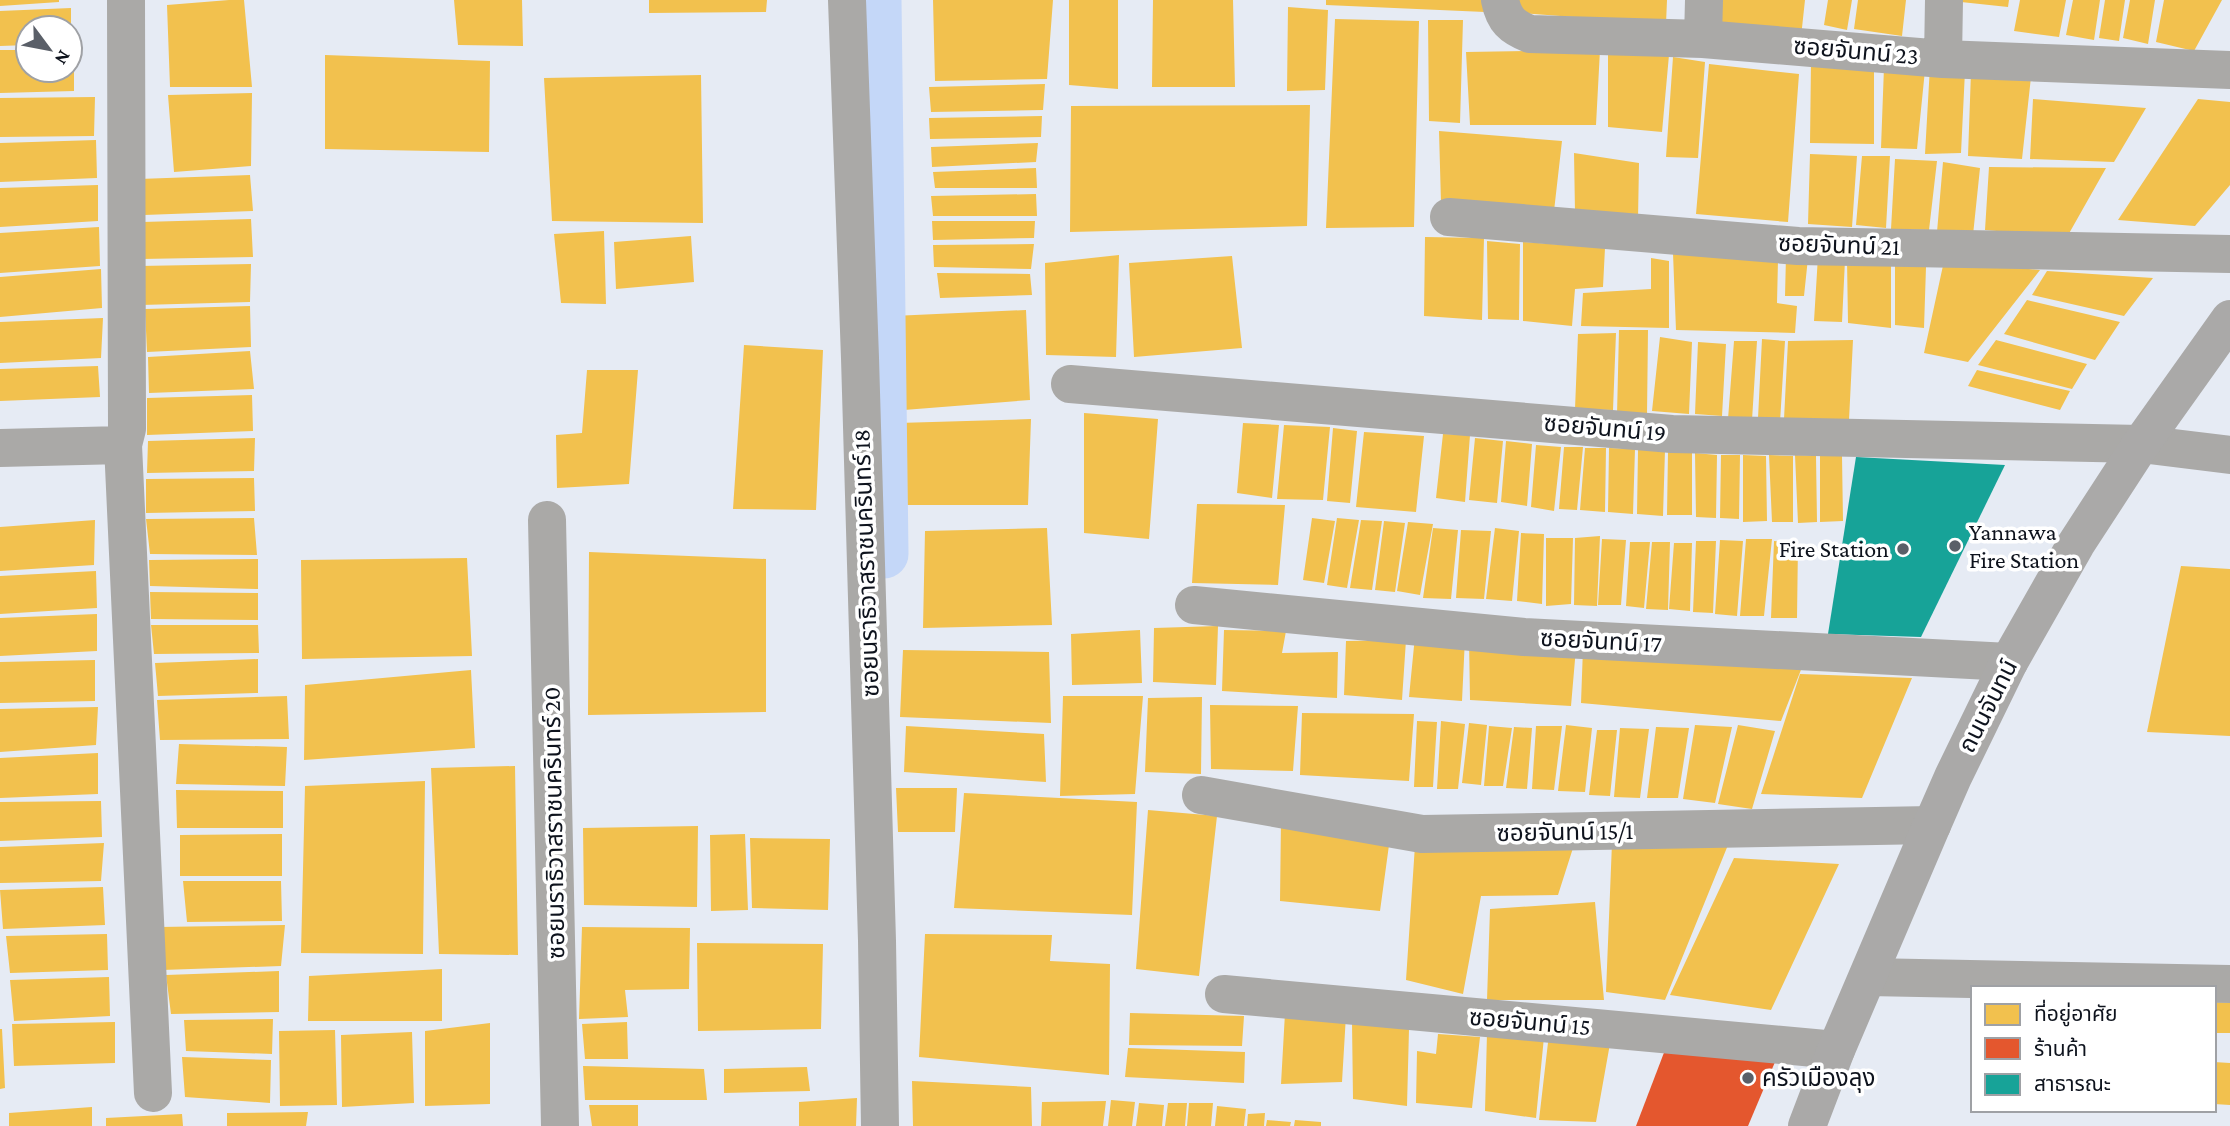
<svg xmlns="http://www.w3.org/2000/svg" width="2230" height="1126" font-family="'Crimson Pro','Noto Sans Thai',serif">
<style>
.homes{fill:#f2c14e}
.shops{fill:#e4572e}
.public{fill:#17a398}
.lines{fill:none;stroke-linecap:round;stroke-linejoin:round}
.canal{stroke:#c4d7f8;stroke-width:49}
.street{stroke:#aaa9a7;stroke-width:38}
.secondary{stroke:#aaa9a8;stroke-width:38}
.poi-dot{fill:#5a5f68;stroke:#fff;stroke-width:2.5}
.labels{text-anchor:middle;stroke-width:7;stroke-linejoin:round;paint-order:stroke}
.street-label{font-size:24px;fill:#0e131d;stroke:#fff}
.poi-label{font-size:24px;fill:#0e131d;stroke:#fff;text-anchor:start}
</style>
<rect width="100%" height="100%" fill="#e6ebf4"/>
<path class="homes" d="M 0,0 L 59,0 L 59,2 L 0,6 Z
M 229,0 L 244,0 L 252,87 L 170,87 L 167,5 Z
M 454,0 L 522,0 L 523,46 L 458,45 Z
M 649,0 L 767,0 L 766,12 L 649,13 Z
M 933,0 L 1053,0 L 1047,79 L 935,81 Z
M 1069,0 L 1118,0 L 1118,89 L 1069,85 Z
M 1153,0 L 1233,0 L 1235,87 L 1152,87 Z
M 1326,0 L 1487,0 L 1485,12 L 1326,5 Z
M 1519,0 L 1667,0 L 1666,24 L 1519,13 Z
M 1714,0 L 1805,0 L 1801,37 L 1713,28 Z
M 1828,0 L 1852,0 L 1847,30 L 1824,25 Z
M 1858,0 L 1906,0 L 1902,36 L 1854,29 Z
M 1961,0 L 2009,0 L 2008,7 L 1961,2 Z
M 2020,0 L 2066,0 L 2059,37 L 2014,31 Z
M 2073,0 L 2100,0 L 2094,40 L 2066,35 Z
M 2105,0 L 2125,0 L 2119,41 L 2099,38 Z
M 2130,0 L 2155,0 L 2148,44 L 2123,38 Z
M 2164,0 L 2222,0 L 2194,51 L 2156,42 Z
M 1288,7 L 1328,10 L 1325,90 L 1287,91 Z
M 71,8 L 71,28 L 28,28 L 28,45 L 0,46 L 0,11 Z
M 1335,19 L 1419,21 L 1414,227 L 1326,228 Z
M 1428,20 L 1463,20 L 1460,123 L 1429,121 Z
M 70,49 L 74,49 L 74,91 L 0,93 L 0,50 L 28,50 L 28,70 L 70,70 Z
M 1600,50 L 1596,125 L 1470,125 L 1466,52 Z
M 1608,51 L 1669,55 L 1662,132 L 1608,127 Z
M 325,55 L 490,61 L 489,152 L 325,149 Z
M 1673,57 L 1705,62 L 1698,158 L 1666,157 Z
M 1811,62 L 1874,66 L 1874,144 L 1810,143 Z
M 1709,64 L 1799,74 L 1788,222 L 1696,214 Z
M 1930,66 L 1965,71 L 1961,153 L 1925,154 Z
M 1884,67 L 1925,70 L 1917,149 L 1881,148 Z
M 1971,72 L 2031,77 L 2022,159 L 1968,156 Z
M 701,75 L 703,223 L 552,221 L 544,78 Z
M 1045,84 L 1043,110 L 931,112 L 929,87 Z
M 252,93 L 251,166 L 174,172 L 168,95 Z
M 95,97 L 94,136 L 0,137 L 0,98 Z
M 2033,99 L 2146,108 L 2114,162 L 2030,159 Z
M 2198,99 L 2230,102 L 2230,185 L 2195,226 L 2118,220 Z
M 1310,105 L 1307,226 L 1070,232 L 1071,106 Z
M 1042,116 L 1041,137 L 930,139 L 929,118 Z
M 1439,131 L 1562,141 L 1554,211 L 1441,203 Z
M 96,140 L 97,178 L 0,182 L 0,143 Z
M 1038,143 L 1036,162 L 932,167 L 931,147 Z
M 1574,153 L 1639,163 L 1638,219 L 1575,212 Z
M 1810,154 L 1857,156 L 1852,227 L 1808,224 Z
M 1862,156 L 1890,156 L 1886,228 L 1856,225 Z
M 1895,159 L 1937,161 L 1929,230 L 1891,229 Z
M 1943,162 L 1980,168 L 1973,235 L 1937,232 Z
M 1989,167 L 2106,168 L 2067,237 L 1985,230 Z
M 1036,168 L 1037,188 L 935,188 L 933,172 Z
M 250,175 L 253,211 L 144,215 L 139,179 Z
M 98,185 L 98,221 L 0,227 L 0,188 Z
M 1036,194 L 1037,216 L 933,216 L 931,196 Z
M 251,219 L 253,257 L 141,259 L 142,222 Z
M 932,221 L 1035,221 L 1034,238 L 933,240 Z
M 99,227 L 100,266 L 0,273 L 0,233 Z
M 604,231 L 606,304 L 561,303 L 554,234 Z
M 691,236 L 694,282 L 616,289 L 614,242 Z
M 1425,237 L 1484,238 L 1482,320 L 1424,316 Z
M 1487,241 L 1520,244 L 1519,320 L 1488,319 Z
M 1523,242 L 1605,248 L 1603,287 L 1575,289 L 1572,326 L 1523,321 Z
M 1034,244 L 1031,269 L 934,267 L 933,245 Z
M 1673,253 L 1778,260 L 1777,303 L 1797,306 L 1795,333 L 1676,330 Z
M 1119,255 L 1116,357 L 1046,355 L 1045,263 Z
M 1232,256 L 1242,348 L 1134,357 L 1129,263 Z
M 1786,256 L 1808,258 L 1804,296 L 1785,296 Z
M 1818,256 L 1845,260 L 1842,322 L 1814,321 Z
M 1651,258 L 1669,261 L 1669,328 L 1581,326 L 1583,293 L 1651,289 Z
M 1847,259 L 1891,260 L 1891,328 L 1848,323 Z
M 1944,261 L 2040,270 L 1968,362 L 1924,353 Z
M 251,264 L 250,302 L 141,305 L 139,266 Z
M 1895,265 L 1926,267 L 1924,328 L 1895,325 Z
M 101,269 L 102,308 L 0,317 L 0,277 Z
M 2047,271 L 2153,278 L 2124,316 L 2032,295 Z
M 937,273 L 1030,274 L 1032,295 L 940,298 Z
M 2027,300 L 2120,322 L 2095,360 L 2004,334 Z
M 250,306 L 251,347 L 147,352 L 145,309 Z
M 1026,310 L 1030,400 L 904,410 L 893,316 Z
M 103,318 L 101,358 L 0,363 L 0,322 Z
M 1619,330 L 1648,330 L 1647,415 L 1617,415 Z
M 1616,333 L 1613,410 L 1575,409 L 1578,334 Z
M 1660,337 L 1692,342 L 1689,414 L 1652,411 Z
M 1762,339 L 1785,341 L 1780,422 L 1758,418 Z
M 1853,340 L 1849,420 L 1784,419 L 1788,341 Z
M 1996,340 L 2087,364 L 2072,389 L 1978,365 Z
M 1734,341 L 1757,341 L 1752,420 L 1728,419 Z
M 1698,342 L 1726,344 L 1722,416 L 1695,414 Z
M 744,345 L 823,350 L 816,510 L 733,509 Z
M 250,351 L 254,389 L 149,393 L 148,357 Z
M 98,366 L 100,397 L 0,401 L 0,369 Z
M 587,370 L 638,370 L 629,484 L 557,488 L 556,435 L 582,433 Z
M 1977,370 L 2070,391 L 2060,410 L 1968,386 Z
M 252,395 L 253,431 L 147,435 L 147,398 Z
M 1084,413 L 1158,419 L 1149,539 L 1084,533 Z
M 1031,419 L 1028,505 L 900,505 L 898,423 Z
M 1243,423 L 1279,425 L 1272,498 L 1237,493 Z
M 1284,425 L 1330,427 L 1323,500 L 1277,499 Z
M 1333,428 L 1357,431 L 1350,503 L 1327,501 Z
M 1364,432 L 1424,436 L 1416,512 L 1356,507 Z
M 1443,434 L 1470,435 L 1465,502 L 1436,498 Z
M 255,438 L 254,471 L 147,473 L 148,441 Z
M 1475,438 L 1503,441 L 1497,503 L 1469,500 Z
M 1506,441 L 1532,444 L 1527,506 L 1501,502 Z
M 1536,445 L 1561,447 L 1554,511 L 1531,507 Z
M 1564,447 L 1583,447 L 1577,510 L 1559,509 Z
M 1585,448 L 1606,448 L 1605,512 L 1580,510 Z
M 1609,448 L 1635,449 L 1633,514 L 1608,512 Z
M 1638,450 L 1665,450 L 1663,516 L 1637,514 Z
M 1668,451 L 1692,453 L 1692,515 L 1667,515 Z
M 1695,453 L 1717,455 L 1716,518 L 1696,517 Z
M 1721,455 L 1740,455 L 1739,519 L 1720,518 Z
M 1743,455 L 1766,456 L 1767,521 L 1743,522 Z
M 1769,455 L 1793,456 L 1793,522 L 1772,522 Z
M 1795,455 L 1816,456 L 1817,522 L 1798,523 Z
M 1820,455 L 1842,456 L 1843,521 L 1820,522 Z
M 254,478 L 255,511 L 146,513 L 146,479 Z
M 1197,504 L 1285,505 L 1278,585 L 1192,583 Z
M 254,518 L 257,555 L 150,554 L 146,519 Z
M 1312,518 L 1335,521 L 1324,583 L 1303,580 Z
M 1337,518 L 1359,520 L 1347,588 L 1327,585 Z
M 95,520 L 94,565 L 0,571 L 0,527 Z
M 1361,520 L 1382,521 L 1372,590 L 1350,588 Z
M 1384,521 L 1405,523 L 1395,592 L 1375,590 Z
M 1408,522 L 1433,524 L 1420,595 L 1397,591 Z
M 1047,528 L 1052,625 L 923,628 L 925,531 Z
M 1433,528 L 1458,530 L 1451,599 L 1423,598 Z
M 1495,528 L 1519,531 L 1512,601 L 1486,599 Z
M 1461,530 L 1491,531 L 1484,599 L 1456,598 Z
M 1521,533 L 1544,534 L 1542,604 L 1517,601 Z
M 1600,536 L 1597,606 L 1574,605 L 1575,538 Z
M 1546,538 L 1573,538 L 1571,604 L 1546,606 Z
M 1602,539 L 1626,540 L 1621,605 L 1598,605 Z
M 1746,539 L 1772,539 L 1764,616 L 1740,616 Z
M 1720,540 L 1743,541 L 1737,616 L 1715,614 Z
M 1696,541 L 1716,541 L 1713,613 L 1693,612 Z
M 1774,541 L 1798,543 L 1797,618 L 1771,618 Z
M 1630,542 L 1650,542 L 1644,608 L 1626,606 Z
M 1652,542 L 1670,542 L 1668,610 L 1646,609 Z
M 1674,543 L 1692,543 L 1690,611 L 1669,609 Z
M 589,552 L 766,559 L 766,712 L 588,715 Z
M 467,558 L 472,656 L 302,659 L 301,560 Z
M 258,559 L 258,589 L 150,586 L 149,560 Z
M 2181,566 L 2230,569 L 2230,736 L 2147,732 Z
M 96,571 L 97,608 L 0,614 L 0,576 Z
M 150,592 L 258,593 L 258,620 L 151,619 Z
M 97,614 L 97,651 L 0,656 L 0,618 Z
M 151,625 L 258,625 L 259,653 L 154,654 Z
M 1218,626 L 1216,685 L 1153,682 L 1154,628 Z
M 1140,630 L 1142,683 L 1072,685 L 1071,634 Z
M 1224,630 L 1286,631 L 1282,653 L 1338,652 L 1337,698 L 1222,691 Z
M 1415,636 L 1465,638 L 1462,701 L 1409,697 Z
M 1469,639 L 1576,648 L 1571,706 L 1470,700 Z
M 1406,640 L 1402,700 L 1344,695 L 1346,641 Z
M 1583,648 L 1804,662 L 1781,721 L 1581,703 Z
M 903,650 L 1049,652 L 1051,723 L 900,717 Z
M 258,659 L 258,693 L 158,696 L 155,663 Z
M 95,660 L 95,701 L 0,703 L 0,662 Z
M 471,670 L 475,748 L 304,760 L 305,685 Z
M 1800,674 L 1912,678 L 1862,798 L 1761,794 Z
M 287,696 L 289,739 L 160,740 L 157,700 Z
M 1063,696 L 1143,696 L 1135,794 L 1060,796 Z
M 1202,697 L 1201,774 L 1145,772 L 1148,698 Z
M 1210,705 L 1298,706 L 1293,771 L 1211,769 Z
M 98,707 L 96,745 L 0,752 L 0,709 Z
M 1302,713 L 1414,714 L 1409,781 L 1300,775 Z
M 1417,721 L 1437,722 L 1433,787 L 1414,787 Z
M 1441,721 L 1465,724 L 1458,789 L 1437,789 Z
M 1469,723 L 1487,725 L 1481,785 L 1462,783 Z
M 1566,725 L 1592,728 L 1585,792 L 1558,791 Z
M 1695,725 L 1732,727 L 1715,803 L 1683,799 Z
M 1738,725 L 1775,731 L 1752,809 L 1718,804 Z
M 906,726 L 1044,734 L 1046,782 L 904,772 Z
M 1489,726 L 1512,728 L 1503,786 L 1484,786 Z
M 1536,726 L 1562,726 L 1554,790 L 1532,789 Z
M 1514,727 L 1532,728 L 1527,789 L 1506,788 Z
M 1656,727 L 1689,728 L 1678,798 L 1647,798 Z
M 1620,728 L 1649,729 L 1640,798 L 1614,797 Z
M 1597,730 L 1617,730 L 1610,796 L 1589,795 Z
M 179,744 L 287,747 L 285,786 L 176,784 Z
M 98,753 L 98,794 L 0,798 L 0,758 Z
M 515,766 L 518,955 L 439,954 L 431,768 Z
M 425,781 L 423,954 L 301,953 L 305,786 Z
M 896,788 L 957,788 L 955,832 L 898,832 Z
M 176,790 L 283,791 L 283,828 L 177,828 Z
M 964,793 L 1137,802 L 1132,915 L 954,908 Z
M 101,801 L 102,837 L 0,841 L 0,802 Z
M 1148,810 L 1217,816 L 1199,976 L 1136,969 Z
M 1281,820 L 1389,845 L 1380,911 L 1280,901 Z
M 698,826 L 697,907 L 584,905 L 583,828 Z
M 282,834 L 282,876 L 180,876 L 180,835 Z
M 745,834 L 748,910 L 711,911 L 710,835 Z
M 750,838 L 830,839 L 828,910 L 752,908 Z
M 104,843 L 101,881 L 0,883 L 0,847 Z
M 1612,843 L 1728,845 L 1665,1000 L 1606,992 Z
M 1415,845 L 1573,848 L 1558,895 L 1481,896 L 1463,994 L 1406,980 Z
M 1734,858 L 1839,864 L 1771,1010 L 1670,995 Z
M 183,881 L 281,881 L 282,921 L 187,922 Z
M 103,887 L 105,925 L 3,929 L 0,890 Z
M 1595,902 L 1604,1000 L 1487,1000 L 1490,909 Z
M 285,925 L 281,966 L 162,970 L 159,927 Z
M 582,927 L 690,928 L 689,989 L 625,990 L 628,1017 L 579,1019 Z
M 107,934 L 108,970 L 10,973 L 6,936 Z
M 925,934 L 1052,935 L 1050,961 L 1110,964 L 1109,1075 L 919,1057 Z
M 697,943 L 823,944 L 821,1029 L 698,1031 Z
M 442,969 L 442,1021 L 308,1021 L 309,976 Z
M 279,971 L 279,1012 L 171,1014 L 166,975 Z
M 109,977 L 110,1016 L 14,1021 L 10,980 Z
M 2214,1002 L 2230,1003 L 2230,1033 L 2214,1033 Z
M 1130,1013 L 1244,1016 L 1242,1046 L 1129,1045 Z
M 1285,1013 L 1346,1015 L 1342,1082 L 1281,1084 Z
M 273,1019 L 272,1054 L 186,1051 L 184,1020 Z
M 115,1022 L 115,1063 L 14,1066 L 12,1024 Z
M 627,1022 L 628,1059 L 585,1059 L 582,1024 Z
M 1352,1022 L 1409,1029 L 1407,1106 L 1353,1099 Z
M 490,1023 L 490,1104 L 425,1106 L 425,1031 Z
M 0,1029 L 2,1029 L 5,1088 L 0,1089 Z
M 335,1030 L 337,1105 L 280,1106 L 279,1031 Z
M 412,1032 L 414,1103 L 342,1107 L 341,1035 Z
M 1487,1033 L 1544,1037 L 1536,1118 L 1485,1111 Z
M 1438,1034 L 1480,1037 L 1472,1108 L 1416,1103 L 1417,1051 L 1436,1054 Z
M 1549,1034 L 1611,1038 L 1596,1122 L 1539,1120 Z
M 1128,1048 L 1245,1052 L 1244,1083 L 1125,1077 Z
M 182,1057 L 271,1060 L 270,1103 L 185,1097 Z
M 2214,1062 L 2230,1063 L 2230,1105 L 2214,1104 Z
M 583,1066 L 704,1069 L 707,1100 L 585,1100 Z
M 807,1067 L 810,1091 L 724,1093 L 724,1069 Z
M 912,1081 L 1031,1087 L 1032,1126 L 913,1126 Z
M 857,1098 L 856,1126 L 799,1126 L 799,1102 Z
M 1111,1100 L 1135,1102 L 1132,1126 L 1108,1126 Z
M 1106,1101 L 1103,1126 L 1041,1126 L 1042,1102 Z
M 1139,1103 L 1164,1105 L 1162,1126 L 1136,1126 Z
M 1168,1103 L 1187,1103 L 1185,1126 L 1165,1126 Z
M 1189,1103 L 1213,1103 L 1211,1126 L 1187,1126 Z
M 589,1105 L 638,1105 L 638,1126 L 592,1126 Z
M 1217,1106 L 1246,1109 L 1244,1126 L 1215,1126 Z
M 92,1107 L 92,1126 L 9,1126 L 9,1113 Z
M 308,1112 L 306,1126 L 227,1126 L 227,1113 Z
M 1265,1113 L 1264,1126 L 1247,1126 L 1248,1114 Z
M 182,1114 L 183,1126 L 106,1126 L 106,1118 Z
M 1267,1120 L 1291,1122 L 1290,1126 L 1266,1126 Z
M 1295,1120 L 1321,1122 L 1321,1126 L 1294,1126 Z"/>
<path class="shops" d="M 1665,1050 L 1775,1062 L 1748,1126 L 1636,1126 Z"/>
<path class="public" d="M 1856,457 L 2005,465 L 1921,637 L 1828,634 Z"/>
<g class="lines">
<path class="canal" d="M 877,0 L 884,554"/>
<path class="street" d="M 126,0 L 127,429 L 123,445 L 153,1093
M 847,0 L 860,358 L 877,941 L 880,1126
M 1500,0 C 1504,20 1512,27 1530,34 L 1703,39 L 1943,59 L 2230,70
M 1703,39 L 1704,0
M 1943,59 L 1944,0
M 1449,217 L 1798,246 L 2230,254
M 1070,384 L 1672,434 L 2141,444 L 2230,455
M 0,448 L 123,445
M 547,520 L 560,1126
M 1194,605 L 1524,637 L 2009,662
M 1201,795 L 1422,834 L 1932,825
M 1868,977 L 2230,984
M 1224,994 L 1836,1050"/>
<path class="secondary" d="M 1807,1126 L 1836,1050 L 1932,825 L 1953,777 L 2009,662 L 2076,544 L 2141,444 L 2230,319"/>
</g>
<g class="poi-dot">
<circle cx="1955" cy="546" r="7"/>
<circle cx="1903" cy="549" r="7"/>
<circle cx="1748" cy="1078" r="7"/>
</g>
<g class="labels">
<g class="street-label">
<text transform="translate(1856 51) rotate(5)" y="8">ซอยจันทน์ 23</text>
<text transform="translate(1839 245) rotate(2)" y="8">ซอยจันทน์ 21</text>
<text transform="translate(1605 428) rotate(5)" y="8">ซอยจันทน์ 19</text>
<text transform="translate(866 563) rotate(-92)" y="8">ซอยนราธิวาสราชนครินทร์ 18</text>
<text transform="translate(1601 641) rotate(3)" y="8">ซอยจันทน์ 17</text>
<text transform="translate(1988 706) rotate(-63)" y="8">ถนนจันทน์</text>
<text transform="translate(554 823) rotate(-91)" y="8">ซอยนราธิวาสราชนครินทร์ 20</text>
<text transform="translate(1565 832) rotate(-1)" y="8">ซอยจันทน์ 15/1</text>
<text transform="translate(1530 1022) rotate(5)" y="8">ซอยจันทน์ 15</text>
</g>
<g class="poi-label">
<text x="1969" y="540">Yannawa<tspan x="1969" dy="28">Fire Station</tspan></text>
<text x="1889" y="557" text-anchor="end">Fire Station</text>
<text x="1762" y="1086">ครัวเมืองลุง</text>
</g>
</g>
<rect x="1971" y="986" width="245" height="126" fill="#ffffff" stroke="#9fa1a5" stroke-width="2"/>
<rect x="1985" y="1004" width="35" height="21" fill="#f2c14e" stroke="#9fa1a5" stroke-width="2"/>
<text x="2034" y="1021" font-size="21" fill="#0e131d">ที่อยู่อาศัย</text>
<rect x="1985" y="1038" width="35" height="21" fill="#e4572e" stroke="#9fa1a5" stroke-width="2"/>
<text x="2034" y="1056" font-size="21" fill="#0e131d">ร้านค้า</text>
<rect x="1985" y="1074" width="35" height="21" fill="#17a398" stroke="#9fa1a5" stroke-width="2"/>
<text x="2034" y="1091" font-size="21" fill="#0e131d">สาธารณะ</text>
<g transform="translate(49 49) rotate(122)"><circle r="33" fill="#ffffff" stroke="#9fa1a5" stroke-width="2"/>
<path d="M0-5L12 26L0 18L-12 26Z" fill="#5a5f68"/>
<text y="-10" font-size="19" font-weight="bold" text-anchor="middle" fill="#0e131d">N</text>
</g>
</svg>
